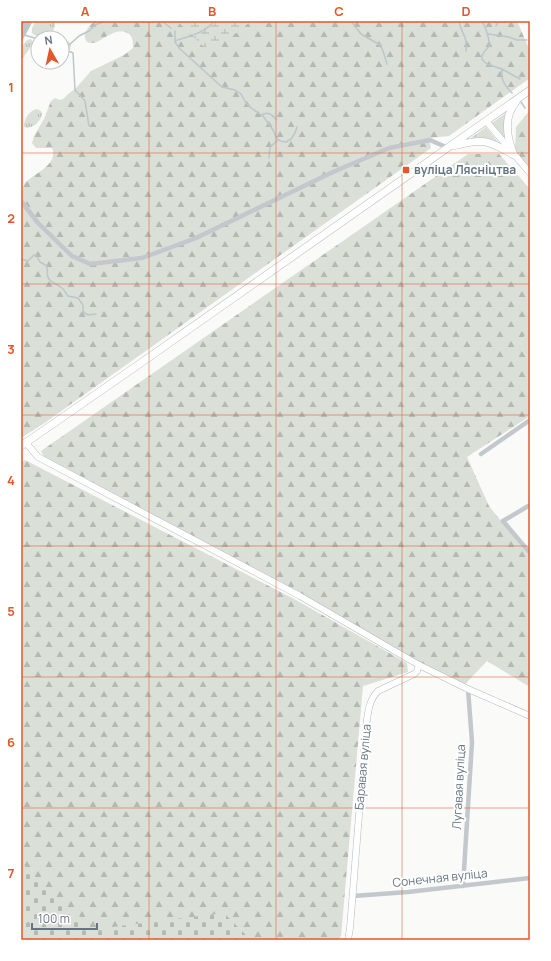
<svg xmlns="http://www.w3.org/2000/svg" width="551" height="961" font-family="Manrope,sans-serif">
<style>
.grass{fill:url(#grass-tufts)}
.forest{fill:url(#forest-firs)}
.wetland{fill:url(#wetland-marsh)}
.cemetery{fill:url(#cemetery-stones)}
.water{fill:#bbc7cb}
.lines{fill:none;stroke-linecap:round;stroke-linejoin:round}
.stream{stroke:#bbc7cb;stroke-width:1.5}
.secondary-casing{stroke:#b3babf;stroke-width:7}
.primary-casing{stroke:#b5babe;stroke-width:8}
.street{stroke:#c3c8cc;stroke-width:4.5}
.secondary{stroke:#fff;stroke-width:6}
.primary{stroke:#fff;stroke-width:7}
.grid{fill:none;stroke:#e4572e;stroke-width:1;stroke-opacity:0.55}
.poi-dot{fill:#e4572e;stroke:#fff;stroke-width:1.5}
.labels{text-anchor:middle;stroke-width:4;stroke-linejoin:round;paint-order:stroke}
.poi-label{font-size:12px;font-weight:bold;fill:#657683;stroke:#fff;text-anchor:start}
.street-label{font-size:12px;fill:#657683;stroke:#fff}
.neatline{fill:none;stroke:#e4572e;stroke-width:1.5}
.grid-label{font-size:13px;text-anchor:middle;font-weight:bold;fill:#e4572e}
</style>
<defs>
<pattern id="grass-tufts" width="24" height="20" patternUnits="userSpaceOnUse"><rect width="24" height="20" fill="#dadfd7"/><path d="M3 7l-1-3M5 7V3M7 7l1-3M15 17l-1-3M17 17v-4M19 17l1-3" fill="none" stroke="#b4b9b4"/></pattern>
<pattern id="forest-firs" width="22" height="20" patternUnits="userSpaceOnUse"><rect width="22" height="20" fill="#dadfd7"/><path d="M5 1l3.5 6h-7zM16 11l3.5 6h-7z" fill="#b4b9b4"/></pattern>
<pattern id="wetland-marsh" width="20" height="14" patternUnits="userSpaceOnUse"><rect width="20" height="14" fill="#dadfd7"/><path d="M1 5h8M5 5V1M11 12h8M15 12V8" fill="none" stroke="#b4b9b4"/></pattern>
<pattern id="cemetery-stones" width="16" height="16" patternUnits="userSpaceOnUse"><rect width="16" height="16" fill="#dadfd7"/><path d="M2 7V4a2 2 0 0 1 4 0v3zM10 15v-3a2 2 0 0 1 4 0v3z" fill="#b4b9b4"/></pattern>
</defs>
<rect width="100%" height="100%" fill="#fafaf8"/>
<path class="grass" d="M 36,21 L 55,21 C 57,34 42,42 32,33 L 32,28 Z
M 31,39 L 32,41 L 32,45 L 21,61 L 21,48 L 27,40 Z
M 37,109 L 41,111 L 42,114 C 41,122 31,130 24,127 C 23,120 30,110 37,109 Z
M 507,112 L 506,140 L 492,123 Z
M 486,127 L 498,142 L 485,138 L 471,138 Z
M 530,330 L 530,358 L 523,353 L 521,340 Z"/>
<path class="forest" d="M 95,21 L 517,21 L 530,51 L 530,78 L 449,136 L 429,138 L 431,148 L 43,424 L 21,438 L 21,194 C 23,190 22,186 26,182 C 35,173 59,164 52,148 L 36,148 L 32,143 L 34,136 L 44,119 L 51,101 L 55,98 L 60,100 L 63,99 L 68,94 L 76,88 L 91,71 L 124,55 L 133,48 C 133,43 133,37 129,34 C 117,25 104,40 94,43 C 91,43 90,43 87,42 C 81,34 89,26 95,21 Z
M 530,110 L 530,169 L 515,151 L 516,127 Z
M 468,154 L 499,154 L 530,189 L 530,330 L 521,340 L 523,353 L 530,358 L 530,416 L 467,457 L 489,506 L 530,557 L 530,687 L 487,661 L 465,684 L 417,661 L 44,457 L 41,451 Z
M 25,460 L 296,600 L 407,663 L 408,672 L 363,686 L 341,936 L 338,940 L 284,940 L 283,938 L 273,940 L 21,940 L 21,463 Z"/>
<path class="wetland" d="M 177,21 L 250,21 L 241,31 L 204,47 Z
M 62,40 L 69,42 L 71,45 L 70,50 L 66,52 L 62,51 Z"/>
<path class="cemetery" d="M 21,862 L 52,895 L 96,929 L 224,913 L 245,934 L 247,940 L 21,940 Z"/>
<path class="water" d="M 21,21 L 33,21 L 21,43 Z"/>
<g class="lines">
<path class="stream" d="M 162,21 L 171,28
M 351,21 L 361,34 L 380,45 L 383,51 L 387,64
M 459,21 C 461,34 468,36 466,51
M 482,21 C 487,29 488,36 490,45 C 488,48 483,52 482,56 C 480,64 497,67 502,69 C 500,79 505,86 512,93
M 496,26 L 498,21
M 175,31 L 175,42 L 180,49 L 222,87 L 235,90 L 241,94 L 246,103 L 251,108 L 263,116 L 273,130 L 276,137 L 280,141 L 286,142 L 291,139 L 295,133 L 297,127
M 21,34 L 38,39
M 488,34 L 509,37 L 517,40 L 527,40
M 175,41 C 189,36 205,33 214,21
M 62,48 L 73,53 L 75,90 L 85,101 L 89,126
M 62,48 L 69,45 L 79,36 L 89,31 L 95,25 L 105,21
M 502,69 L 520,79
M 521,102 L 525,108
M 262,115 C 268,111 272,115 276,119
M 269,158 L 270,147 L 278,140
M 21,259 L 28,261 L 34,255 L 36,255 L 40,262 L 47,266 C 47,284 50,279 62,288 C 65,290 65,293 68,296 L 78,298 L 83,305 L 83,311 C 86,316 91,315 96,314"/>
<defs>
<path id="secondary" d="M 486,121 L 530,173
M 26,443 L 38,457 L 300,596 L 419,665 L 468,689 L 530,716
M 348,940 L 350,928 L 366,727 C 368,714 368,701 378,691 L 414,674 L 417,671 L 419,665"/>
<path id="primary" d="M 453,146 C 484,138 487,140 514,155
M 514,155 C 507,138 503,117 516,102
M 21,446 L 138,365 L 530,90"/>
</defs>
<use href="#secondary" class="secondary-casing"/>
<use href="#primary" class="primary-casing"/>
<path class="street" d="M 21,201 L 38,223 L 72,256 L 90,264 L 142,258 L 196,238 L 333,172 L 389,148 L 430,140 L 448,148
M 481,454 L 530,420
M 530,505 L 503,521 L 530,553
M 463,886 L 472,742 L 468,689
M 353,896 L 408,892 L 530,878"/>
<use href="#secondary" class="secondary"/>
<use href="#primary" class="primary"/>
</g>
<path class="grid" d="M 149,21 L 149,940M 276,21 L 276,940M 402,21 L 402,940M 21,153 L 530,153M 21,284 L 530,284M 21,415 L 530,415M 21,546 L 530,546M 21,677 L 530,677M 21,808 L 530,808"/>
<rect class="poi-dot" x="402" y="166" width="8" height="8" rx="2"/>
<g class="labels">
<g class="poi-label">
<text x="414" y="174">вуліца Лясніцтва</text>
</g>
<g class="street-label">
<text transform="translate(363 767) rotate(-85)" y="4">Баравая вуліца</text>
<text transform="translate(459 787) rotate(-87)" y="4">Лугавая вуліца</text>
<text transform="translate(440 878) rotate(-6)" y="4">Сонечная вуліца</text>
</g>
</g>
<rect width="551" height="961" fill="none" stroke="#ffffff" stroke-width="44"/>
<g transform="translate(50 50) rotate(351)"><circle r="19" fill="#ffffff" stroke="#c1c8cd"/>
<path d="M0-3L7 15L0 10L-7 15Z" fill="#e4572e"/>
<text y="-6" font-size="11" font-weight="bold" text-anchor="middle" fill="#657683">N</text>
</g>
<path d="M32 923v6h65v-6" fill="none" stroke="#657683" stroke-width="2"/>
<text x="38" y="923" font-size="12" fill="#657683" stroke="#ffffff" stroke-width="3" paint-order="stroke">100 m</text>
<rect x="22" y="22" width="507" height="917" class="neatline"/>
<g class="grid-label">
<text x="85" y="16">A</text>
<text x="212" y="16">B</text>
<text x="339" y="16">C</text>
<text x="466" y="16">D</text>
<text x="11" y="92">1</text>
<text x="11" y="223">2</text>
<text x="11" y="354">3</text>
<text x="11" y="485">4</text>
<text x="11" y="616">5</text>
<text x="11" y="747">6</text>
<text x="11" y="878">7</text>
</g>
</svg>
